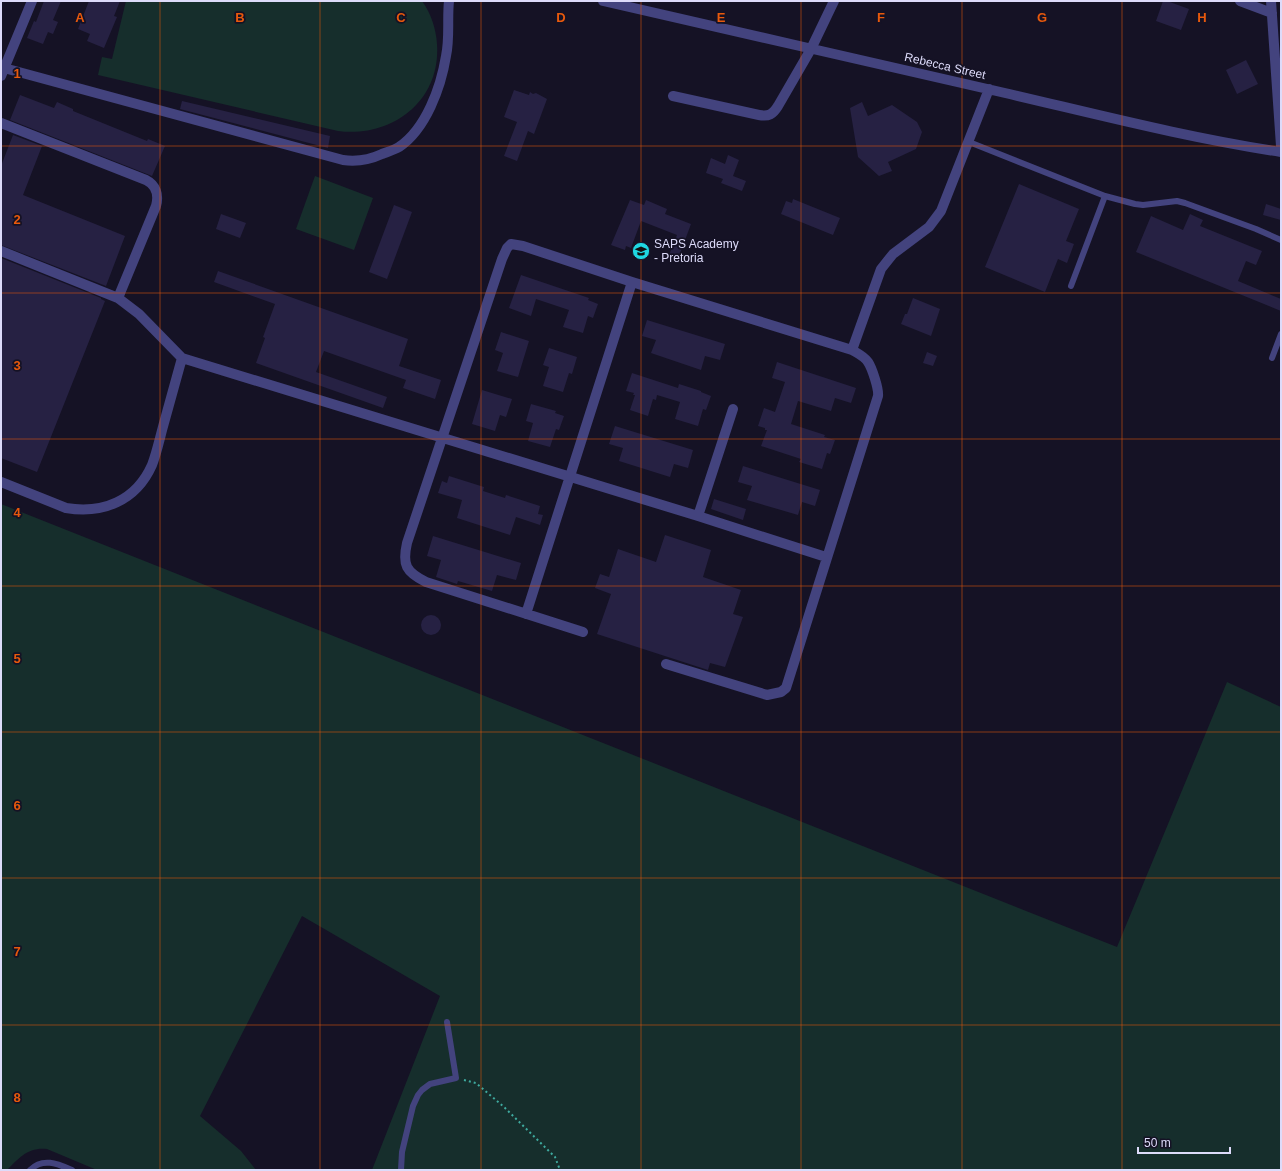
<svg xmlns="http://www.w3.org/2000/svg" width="1282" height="1171" font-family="Helvetica,sans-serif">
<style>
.green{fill:#162e2c}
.building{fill:#262143}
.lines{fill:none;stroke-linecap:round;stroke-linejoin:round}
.path{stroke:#3faa9f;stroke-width:2;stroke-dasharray:2 3;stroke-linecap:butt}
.lane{stroke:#43437e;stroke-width:6}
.street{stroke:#43437e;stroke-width:10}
.grid{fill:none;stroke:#e8590c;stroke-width:1;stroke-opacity:0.55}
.labels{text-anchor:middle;stroke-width:3.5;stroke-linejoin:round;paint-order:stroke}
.street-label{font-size:12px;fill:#dddbfa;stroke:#151225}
.poi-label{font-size:12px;fill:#dddbfa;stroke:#151225;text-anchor:start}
.grid-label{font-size:13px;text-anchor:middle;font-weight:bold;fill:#e8590c;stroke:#151225;stroke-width:3.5;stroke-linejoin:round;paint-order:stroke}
</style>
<rect width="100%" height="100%" fill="#151225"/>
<path class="green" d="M 126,1 L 422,1 C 431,13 436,29 437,44 C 441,101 392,138 338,131 L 98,75 L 102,57 L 112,59 Z
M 315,176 L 373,198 L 354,250 L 296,229 Z
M 1,504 L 1117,947 L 1227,682 L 1281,707 L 1281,1170 L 372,1170 L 440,996 L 302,916 L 200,1116 L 241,1151 L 256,1170 L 97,1170 L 47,1149 C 28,1147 19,1158 7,1170 L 1,1170 Z"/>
<path class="building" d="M 44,1 L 61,1 L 53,20 L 58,22 L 53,34 L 48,32 L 43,44 L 27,38 L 34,21 L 36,22 Z
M 89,1 L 120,1 L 114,16 L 117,17 L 104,48 L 87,41 L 90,34 L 78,29 Z
M 1163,1 L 1167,1 L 1189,9 L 1181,30 L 1156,21 Z
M 1246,60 L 1258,84 L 1237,94 L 1226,70 Z
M 514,90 L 529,95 L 530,92 L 533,94 L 536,93 L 547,99 L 534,134 L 528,131 L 517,161 L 504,156 L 517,122 L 504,117 Z
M 20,95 L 54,108 L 57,102 L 73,109 L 73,111 L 147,141 L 148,139 L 165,146 L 152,176 L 10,120 Z
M 182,101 L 330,136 L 328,148 L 180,109 Z
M 862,102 L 868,116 L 892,105 L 917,122 L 922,132 L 916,149 L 888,162 L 892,171 L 879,176 L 858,157 L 850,108 Z
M 13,135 L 42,146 L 23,195 L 125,236 L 106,286 L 1,245 L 1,166 Z
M 728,155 L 739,160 L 733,176 L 746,181 L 742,191 L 721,183 L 723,179 L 706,173 L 711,158 L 725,164 Z
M 1019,184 L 1079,209 L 1066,241 L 1074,244 L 1067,263 L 1058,259 L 1045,292 L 985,267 Z
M 793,199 L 840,218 L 833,235 L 781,214 L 786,201 L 792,203 Z
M 630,200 L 644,205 L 646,200 L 667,209 L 665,214 L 691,224 L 678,259 L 669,255 L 677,235 L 641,221 L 631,248 L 626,246 L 625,250 L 611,245 Z
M 1266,204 L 1281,209 L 1281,220 L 1263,215 Z
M 394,205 L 412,212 L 387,279 L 369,272 Z
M 221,214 L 246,223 L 240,238 L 216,229 Z
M 1190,214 L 1203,220 L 1200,226 L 1262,251 L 1256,265 L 1246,261 L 1238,281 L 1281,299 L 1281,311 L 1136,252 L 1151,216 L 1183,230 Z
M 1,258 L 101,298 L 101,299 L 105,301 L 37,472 L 1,458 Z
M 218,271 L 408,339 L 399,366 L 441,380 L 435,399 L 403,388 L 406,380 L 324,351 L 316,372 L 387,397 L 383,408 L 256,363 L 265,338 L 263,337 L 275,304 L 214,282 Z
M 521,275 L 589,298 L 588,300 L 598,304 L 593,318 L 588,316 L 583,333 L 563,327 L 569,310 L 536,299 L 531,316 L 509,308 Z
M 913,298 L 940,309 L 931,336 L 901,324 L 905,314 L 907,314 Z
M 647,320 L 725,344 L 720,360 L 705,356 L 701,370 L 651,353 L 656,340 L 642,336 Z
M 501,332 L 529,341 L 518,377 L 497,371 L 503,353 L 495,350 Z
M 549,348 L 577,357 L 572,374 L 569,373 L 563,392 L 543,386 L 549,367 L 543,365 Z
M 927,352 L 937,356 L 933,366 L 923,363 Z
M 777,362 L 856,388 L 851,403 L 835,398 L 831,411 L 798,401 L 791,424 L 825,435 L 824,437 L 835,440 L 830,454 L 827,453 L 822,469 L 799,462 L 801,459 L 761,446 L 767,430 L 765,430 L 765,428 L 758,426 L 764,408 L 775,412 L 785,382 L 772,378 Z
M 632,373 L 678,388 L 679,384 L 701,391 L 701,392 L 711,396 L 706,410 L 703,409 L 698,426 L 675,419 L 680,402 L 657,395 L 656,400 L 653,399 L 648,416 L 630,410 L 635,395 L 633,395 L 634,393 L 626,391 Z
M 482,390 L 512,399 L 506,417 L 500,415 L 495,431 L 472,424 Z
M 531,404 L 556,411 L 555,413 L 564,416 L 559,430 L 556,429 L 550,447 L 528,441 L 533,423 L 526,421 Z
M 615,426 L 693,450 L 688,468 L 674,464 L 670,477 L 619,461 L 623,448 L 609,444 Z
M 743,466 L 820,490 L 815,506 L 802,502 L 798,515 L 747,500 L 752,486 L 738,482 Z
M 449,476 L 484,487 L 483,491 L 505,498 L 506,495 L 540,506 L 538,514 L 543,515 L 540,525 L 516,517 L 510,535 L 457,518 L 462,500 L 438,493 L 442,481 L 447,483 Z
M 714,499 L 746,509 L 743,520 L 711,509 Z
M 665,535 L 711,550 L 703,577 L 741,590 L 733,614 L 743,617 L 725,667 L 710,663 L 708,670 L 597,634 L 611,594 L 595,588 L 600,574 L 609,577 L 618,549 L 656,562 Z
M 433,536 L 521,563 L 516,580 L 497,575 L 492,591 L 458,581 L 457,584 L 436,577 L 441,560 L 427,556 Z
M421 625a10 10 0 1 1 20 0a10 10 0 1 1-20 0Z"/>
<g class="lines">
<path class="path" d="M 464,1080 L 476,1083 L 504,1107 L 555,1157 L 560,1170"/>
<path class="lane" d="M 969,142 L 1105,196 L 1135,204 L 1143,205 L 1177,201 L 1185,203 L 1256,229 L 1281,240
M 1071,286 L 1105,196
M 1272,358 L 1281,334
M 30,1170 C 43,1157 58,1164 72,1170
M 401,1170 L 402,1152 L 413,1106 L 418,1095 L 422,1090 L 430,1084 L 456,1078 L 447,1022"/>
<path class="street" d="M 603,1 C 737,32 871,62 1005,93 C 1096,114 1188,138 1281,152
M 1240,1 L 1272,13
M 1271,1 L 1281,146
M 4,68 L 343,160 C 357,162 369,160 382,154 C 387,152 394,150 399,147 C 426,129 441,87 446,56 C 450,38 447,19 449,1
M 1,76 L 32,1
M 673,96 L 759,115 C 769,117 773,114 778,106 L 811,49 L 834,1
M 1,123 L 146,180 C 156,185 159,195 156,206 L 118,298
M 1,251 L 118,298 L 139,314 L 182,358 L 698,516 L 826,557
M 852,350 L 881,269 L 893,254 L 929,227 L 941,211 L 989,89
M 1,482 L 66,508 C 103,514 136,501 152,465 C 157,452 160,437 164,423 C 170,402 176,380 182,358
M 698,516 L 733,409
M 526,614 L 632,282
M 583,632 L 426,582 C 406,572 402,565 407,543 L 502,259 L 507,248 L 511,244 L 523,246 L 632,282 L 852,350 C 857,353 864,356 868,362 C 872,368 879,389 878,396 L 786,688 L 781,692 L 767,695 L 666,664"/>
</g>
<path class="grid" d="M 160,1 L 160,1170M 320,1 L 320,1170M 481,1 L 481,1170M 641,1 L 641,1170M 801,1 L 801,1170M 962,1 L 962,1170M 1122,1 L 1122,1170M 1,146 L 1281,146M 1,293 L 1281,293M 1,439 L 1281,439M 1,586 L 1281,586M 1,732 L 1281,732M 1,878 L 1281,878M 1,1025 L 1281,1025"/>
<defs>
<symbol id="university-disc" viewBox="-11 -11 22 22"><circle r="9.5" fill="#1fd7e2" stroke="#151225"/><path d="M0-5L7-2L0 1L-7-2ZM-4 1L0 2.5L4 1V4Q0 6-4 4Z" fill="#111"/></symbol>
</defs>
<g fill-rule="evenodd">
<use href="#university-disc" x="631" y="241" width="20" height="20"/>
</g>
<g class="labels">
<g class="street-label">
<text transform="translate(945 66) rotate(13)" y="4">Rebecca Street</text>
</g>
<g class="poi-label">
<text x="654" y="248">SAPS Academy<tspan x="654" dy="14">- Pretoria</tspan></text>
</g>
</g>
<g class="grid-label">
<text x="80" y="22">A</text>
<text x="240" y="22">B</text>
<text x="401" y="22">C</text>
<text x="561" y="22">D</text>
<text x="721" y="22">E</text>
<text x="881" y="22">F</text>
<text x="1042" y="22">G</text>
<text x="1202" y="22">H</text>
<text x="17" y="78">1</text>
<text x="17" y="224">2</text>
<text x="17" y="370">3</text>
<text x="17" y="517">4</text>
<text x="17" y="663">5</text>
<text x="17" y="810">6</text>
<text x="17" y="956">7</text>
<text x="17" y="1102">8</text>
</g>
<rect width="1282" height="1171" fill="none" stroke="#dddbfa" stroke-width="4"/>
<path d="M1138 1147v6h92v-6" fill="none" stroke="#dddbfa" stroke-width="2"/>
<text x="1144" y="1147" font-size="12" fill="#dddbfa" stroke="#151225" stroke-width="3" paint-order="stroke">50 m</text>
</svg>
